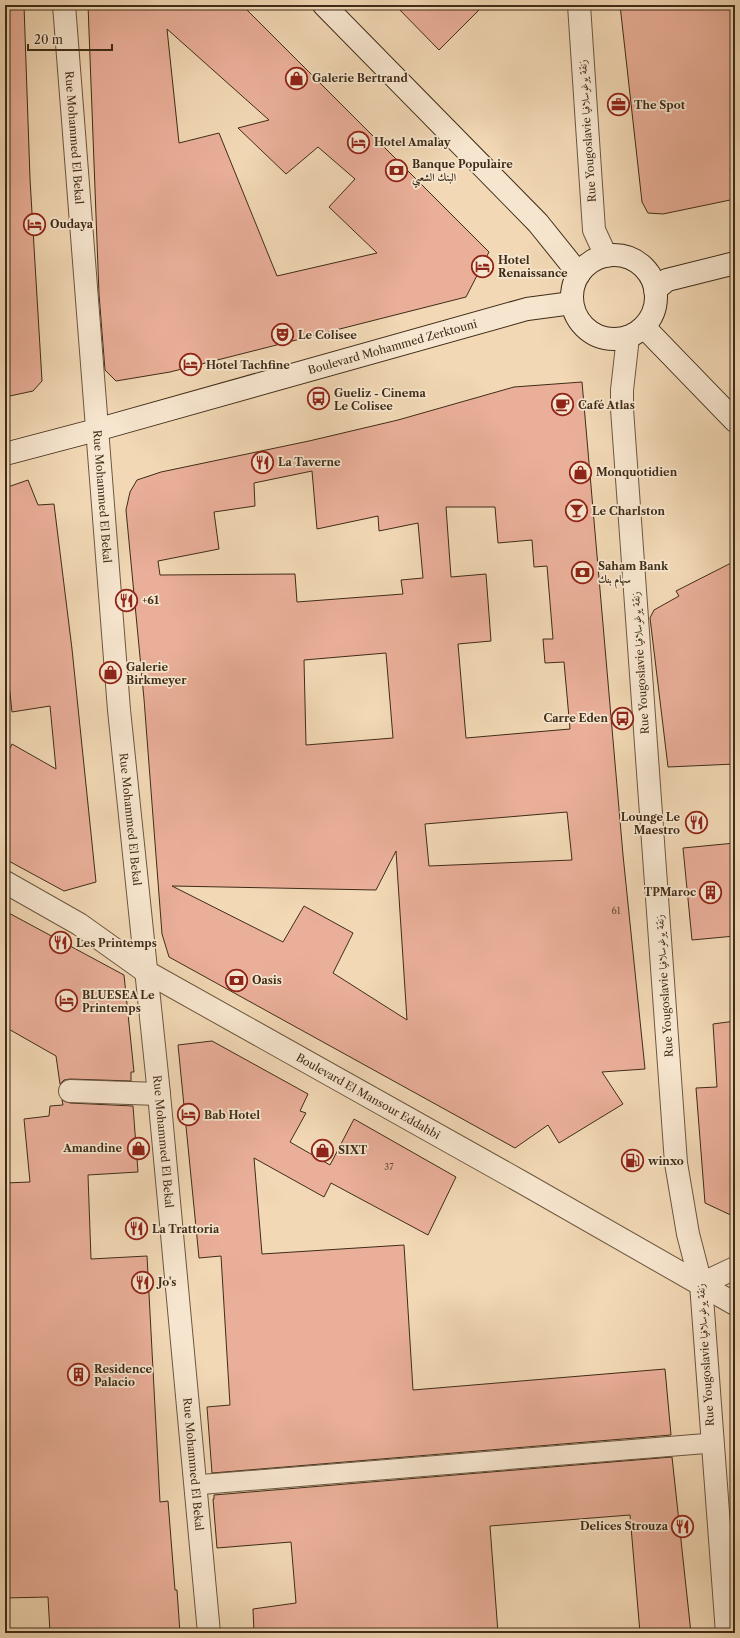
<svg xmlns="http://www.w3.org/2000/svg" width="740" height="1638" font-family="'Libre Caslon Text',Amiri,serif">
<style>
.building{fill:#eaaf99;stroke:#3f2c18;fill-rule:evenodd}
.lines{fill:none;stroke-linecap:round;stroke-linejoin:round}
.pedestrian-casing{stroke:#6c573f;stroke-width:21}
.minor-casing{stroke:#6c573f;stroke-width:24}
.secondary-casing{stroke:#3f2c18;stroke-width:24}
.pedestrian{stroke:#f7e6cf;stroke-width:19}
.minor{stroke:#f7e6cf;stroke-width:22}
.secondary{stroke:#f7e6cf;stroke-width:22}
.labels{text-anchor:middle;stroke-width:3.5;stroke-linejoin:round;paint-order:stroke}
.number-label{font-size:9px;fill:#6a4d38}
.poi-label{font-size:11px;font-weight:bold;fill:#3f2c18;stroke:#f7e6cf;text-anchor:start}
.street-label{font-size:11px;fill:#3f2c18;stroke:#f7e6cf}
</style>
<rect width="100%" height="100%" fill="#f2d8b5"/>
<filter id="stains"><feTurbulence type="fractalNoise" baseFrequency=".005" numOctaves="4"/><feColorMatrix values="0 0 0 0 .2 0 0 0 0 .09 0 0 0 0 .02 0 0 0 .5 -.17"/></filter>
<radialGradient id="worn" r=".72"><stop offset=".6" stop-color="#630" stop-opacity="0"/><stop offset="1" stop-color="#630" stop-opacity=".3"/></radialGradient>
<path class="building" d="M 5,5 L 24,5 L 30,179 L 42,381 L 33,391 L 5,397 Z
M 88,5 L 242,5 L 489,252 L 466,297 L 170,372 L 116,381 L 105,370 L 99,294 ZM 167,29 L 269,120 L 238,128 L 286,174 L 318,147 L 355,179 L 329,207 L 377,253 L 277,276 L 219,133 L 179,143 Z
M 395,5 L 484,5 L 439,50 Z
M 620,5 L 730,5 L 732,39 L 735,38 L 735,168 L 730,169 L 735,190 L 735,199 L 663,214 L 648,213 L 642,202 Z
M 582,382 L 623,855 L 645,1069 L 602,1072 L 623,1104 L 559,1143 L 548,1125 L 515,1148 L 169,957 L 162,934 L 144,699 L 126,510 L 130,492 L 137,480 L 161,472 L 309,441 L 398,420 L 514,387 ZM 312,471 L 317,529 L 378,516 L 379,531 L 418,523 L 423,578 L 401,580 L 403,594 L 297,602 L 295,574 L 160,575 L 158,561 L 219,549 L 214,512 L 255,506 L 254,483 ZM 446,507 L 495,507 L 498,543 L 532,540 L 534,567 L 547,566 L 553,639 L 543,639 L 545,663 L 564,662 L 570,729 L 466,738 L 458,644 L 491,641 L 486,574 L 451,577 ZM 386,653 L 393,738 L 306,745 L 304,660 ZM 567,812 L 572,860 L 429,866 L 425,824 ZM 396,851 L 407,1020 L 333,973 L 353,933 L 304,906 L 283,942 L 172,886 L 376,890 Z
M 28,480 L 38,505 L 54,504 L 72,649 L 96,882 L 64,891 L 5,859 L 5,758 L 12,744 L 56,769 L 50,706 L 12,712 L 7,665 L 5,665 L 5,488 Z
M 735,561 L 735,764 L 668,767 L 650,618 L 654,610 L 679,596 L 676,591 Z
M 735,843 L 735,936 L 692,940 L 683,848 Z
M 5,911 L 124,975 L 134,1072 L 131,1072 L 131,1081 L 70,1079 L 64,1080 L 60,1084 L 56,1056 L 5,1027 Z
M 735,1021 L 735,1217 L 705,1203 L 696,1088 L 717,1087 L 713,1024 Z
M 212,1041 L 308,1094 L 300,1111 L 306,1113 L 290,1142 L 330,1165 L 354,1119 L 456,1177 L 428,1235 L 331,1183 L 324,1197 L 254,1158 L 262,1254 L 404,1245 L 413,1390 L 665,1369 L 671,1435 L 212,1473 L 207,1407 L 230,1405 L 221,1256 L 199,1258 L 178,1045 Z
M 62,1100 L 70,1103 L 133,1106 L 138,1172 L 88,1175 L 91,1259 L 147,1256 L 160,1502 L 168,1501 L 175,1590 L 177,1590 L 180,1633 L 50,1633 L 48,1597 L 5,1598 L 5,1183 L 30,1182 L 24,1119 L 49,1116 L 50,1106 L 63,1105 Z
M 672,1457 L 691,1633 L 640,1633 L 630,1515 L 490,1526 L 498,1633 L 254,1633 L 253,1609 L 296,1603 L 291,1542 L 217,1548 L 213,1499 L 214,1499 L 214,1495 Z"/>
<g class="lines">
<defs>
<path id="pedestrian" d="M 195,1485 L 712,1443"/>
<g id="minor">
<path id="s1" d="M 64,5 L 119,710 L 159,1094 L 209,1633"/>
<path d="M 579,5 L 594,230 L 606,256"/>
<path d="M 628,337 L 622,390 L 622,409 L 676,1163 L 688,1234 L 701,1284 L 727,1633"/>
<path id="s2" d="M 5,882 L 79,924 L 145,971 L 525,1184 L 735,1304"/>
<path d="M 70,1091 L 159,1094"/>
<path d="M 701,1284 L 735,1268"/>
</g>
<g id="secondary">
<path d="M 324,5 L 538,223 L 579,274"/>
<circle cx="614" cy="297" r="42"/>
<path d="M 655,290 L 667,280 L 735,263"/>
<path d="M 644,327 L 735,421"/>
<path id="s3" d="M 5,454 L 96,430 L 527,309 L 572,303"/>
</g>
</defs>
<use href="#pedestrian" class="pedestrian-casing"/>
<use href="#minor" class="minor-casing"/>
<use href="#secondary" class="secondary-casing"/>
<use href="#pedestrian" class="pedestrian"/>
<use href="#minor" class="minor"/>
<use href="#secondary" class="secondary"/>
</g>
<defs>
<symbol id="shop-ring" viewBox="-11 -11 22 22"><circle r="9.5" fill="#f7e6cf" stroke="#8f2418" stroke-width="1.5"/><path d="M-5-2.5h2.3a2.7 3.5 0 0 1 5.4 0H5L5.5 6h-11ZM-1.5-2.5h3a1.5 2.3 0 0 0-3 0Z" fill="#8f2418"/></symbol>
<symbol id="office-ring" viewBox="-11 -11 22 22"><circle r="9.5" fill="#f7e6cf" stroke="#8f2418" stroke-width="1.5"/><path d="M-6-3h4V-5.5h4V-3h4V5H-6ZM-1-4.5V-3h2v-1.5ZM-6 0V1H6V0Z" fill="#8f2418"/></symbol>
<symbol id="hotel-ring" viewBox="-11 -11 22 22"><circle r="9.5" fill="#f7e6cf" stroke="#8f2418" stroke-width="1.5"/><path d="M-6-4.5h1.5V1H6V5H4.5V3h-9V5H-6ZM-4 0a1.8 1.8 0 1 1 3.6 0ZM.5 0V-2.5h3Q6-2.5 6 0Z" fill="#8f2418"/></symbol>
<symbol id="bank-ring" viewBox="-11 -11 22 22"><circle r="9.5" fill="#f7e6cf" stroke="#8f2418" stroke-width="1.5"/><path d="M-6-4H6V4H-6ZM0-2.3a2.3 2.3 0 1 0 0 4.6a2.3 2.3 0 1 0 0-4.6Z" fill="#8f2418"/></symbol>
<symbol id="theatre-ring" viewBox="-11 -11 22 22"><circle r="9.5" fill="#f7e6cf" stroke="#8f2418" stroke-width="1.5"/><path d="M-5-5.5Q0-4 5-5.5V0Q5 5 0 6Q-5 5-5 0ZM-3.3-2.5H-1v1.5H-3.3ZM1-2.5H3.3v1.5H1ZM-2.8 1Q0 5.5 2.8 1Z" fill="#8f2418"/></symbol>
<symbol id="bus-ring" viewBox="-11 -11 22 22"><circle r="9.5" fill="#f7e6cf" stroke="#8f2418" stroke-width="1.5"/><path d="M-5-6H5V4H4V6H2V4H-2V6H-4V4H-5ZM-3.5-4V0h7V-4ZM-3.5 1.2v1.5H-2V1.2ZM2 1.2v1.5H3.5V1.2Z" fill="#8f2418"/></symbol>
<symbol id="cafe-ring" viewBox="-11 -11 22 22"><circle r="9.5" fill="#f7e6cf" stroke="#8f2418" stroke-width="1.5"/><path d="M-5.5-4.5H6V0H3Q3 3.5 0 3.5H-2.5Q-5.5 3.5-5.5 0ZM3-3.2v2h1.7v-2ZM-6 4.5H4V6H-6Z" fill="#8f2418"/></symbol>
<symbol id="restaurant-ring" viewBox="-11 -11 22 22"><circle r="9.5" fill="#f7e6cf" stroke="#8f2418" stroke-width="1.5"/><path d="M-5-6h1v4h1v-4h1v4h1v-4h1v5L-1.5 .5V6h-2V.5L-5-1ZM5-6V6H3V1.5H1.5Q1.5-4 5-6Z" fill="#8f2418"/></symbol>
<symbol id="bar-ring" viewBox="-11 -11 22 22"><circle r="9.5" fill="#f7e6cf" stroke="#8f2418" stroke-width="1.5"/><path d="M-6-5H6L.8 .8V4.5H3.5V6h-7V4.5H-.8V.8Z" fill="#8f2418"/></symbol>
<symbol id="building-ring" viewBox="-11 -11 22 22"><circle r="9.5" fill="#f7e6cf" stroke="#8f2418" stroke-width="1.5"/><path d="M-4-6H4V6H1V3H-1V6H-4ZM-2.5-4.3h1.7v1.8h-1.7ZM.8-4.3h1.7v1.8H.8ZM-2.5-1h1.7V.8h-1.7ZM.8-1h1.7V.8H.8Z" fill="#8f2418"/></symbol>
<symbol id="fuel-ring" viewBox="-11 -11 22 22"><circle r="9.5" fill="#f7e6cf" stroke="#8f2418" stroke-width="1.5"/><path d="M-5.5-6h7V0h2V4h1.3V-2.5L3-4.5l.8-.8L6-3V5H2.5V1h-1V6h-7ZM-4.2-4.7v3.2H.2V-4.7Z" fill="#8f2418"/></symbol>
</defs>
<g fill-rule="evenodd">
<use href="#shop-ring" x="284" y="66" width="25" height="25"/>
<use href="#office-ring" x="606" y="92" width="25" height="25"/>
<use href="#hotel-ring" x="346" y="130" width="25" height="25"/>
<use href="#bank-ring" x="384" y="158" width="25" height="25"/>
<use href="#hotel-ring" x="22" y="212" width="25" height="25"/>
<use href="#hotel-ring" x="470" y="254" width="25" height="25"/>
<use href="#theatre-ring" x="270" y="322" width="25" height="25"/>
<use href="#hotel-ring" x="178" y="352" width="25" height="25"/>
<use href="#bus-ring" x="306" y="386" width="25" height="25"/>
<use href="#cafe-ring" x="550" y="392" width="25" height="25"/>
<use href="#restaurant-ring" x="250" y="450" width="25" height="25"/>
<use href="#shop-ring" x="568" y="460" width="25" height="25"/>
<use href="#bar-ring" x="564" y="498" width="25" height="25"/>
<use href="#bank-ring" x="570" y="560" width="25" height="25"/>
<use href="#restaurant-ring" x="114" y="588" width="25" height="25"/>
<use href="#shop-ring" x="98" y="660" width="25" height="25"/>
<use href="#bus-ring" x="610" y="706" width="25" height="25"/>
<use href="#restaurant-ring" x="684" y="810" width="25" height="25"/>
<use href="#building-ring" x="698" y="880" width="25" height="25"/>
<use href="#restaurant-ring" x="48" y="930" width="25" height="25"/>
<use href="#bank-ring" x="224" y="968" width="25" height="25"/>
<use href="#hotel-ring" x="54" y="988" width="25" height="25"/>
<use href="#hotel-ring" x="176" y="1102" width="25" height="25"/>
<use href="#shop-ring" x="126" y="1136" width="25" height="25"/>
<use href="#shop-ring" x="310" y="1138" width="25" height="25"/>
<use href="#fuel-ring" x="620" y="1148" width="25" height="25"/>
<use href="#restaurant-ring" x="124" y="1216" width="25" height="25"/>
<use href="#restaurant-ring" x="130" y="1270" width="25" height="25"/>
<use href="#building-ring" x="66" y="1362" width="25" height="25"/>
<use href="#restaurant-ring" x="670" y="1514" width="25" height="25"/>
</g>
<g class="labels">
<g class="number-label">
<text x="616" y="914">61</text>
<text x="389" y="1170">37</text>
</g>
<g class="poi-label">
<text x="312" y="82">Galerie Bertrand</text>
<text x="634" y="109">The Spot</text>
<text x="374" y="146">Hotel Amalay</text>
<text x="412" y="168">Banque Populaire<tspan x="412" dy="13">البنك الشعبي</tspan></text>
<text x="50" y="228">Oudaya</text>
<text x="498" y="264">Hotel<tspan x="498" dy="13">Renaissance</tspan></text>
<text x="298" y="339">Le Colisee</text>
<text x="206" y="369">Hotel Tachfine</text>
<text x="334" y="397">Gueliz - Cinema<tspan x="334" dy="13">Le Colisee</tspan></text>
<text x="578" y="409">Café Atlas</text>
<text x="278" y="466">La Taverne</text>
<text x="596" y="476">Monquotidien</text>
<text x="592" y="515">Le Charlston</text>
<text x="598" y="570">Saham Bank<tspan x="598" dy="13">سهام بنك</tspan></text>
<text x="142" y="604">+61</text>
<text x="126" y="671">Galerie<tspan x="126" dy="13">Birkmeyer</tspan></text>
<text x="608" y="722" text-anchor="end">Carre Eden</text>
<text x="680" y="821" text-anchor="end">Lounge Le<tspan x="680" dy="13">Maestro</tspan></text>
<text x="696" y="896" text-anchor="end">TPMaroc</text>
<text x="76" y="947">Les Printemps</text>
<text x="252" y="984">Oasis</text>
<text x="82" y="999">BLUESEA Le<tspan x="82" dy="13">Printemps</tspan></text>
<text x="204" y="1119">Bab Hotel</text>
<text x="122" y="1152" text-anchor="end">Amandine</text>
<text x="338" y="1154">SIXT</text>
<text x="648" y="1165">winxo</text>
<text x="152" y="1233">La Trattoria</text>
<text x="158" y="1286">Jo's</text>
<text x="94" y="1373">Residence<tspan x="94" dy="13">Palacio</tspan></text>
<text x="668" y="1530" text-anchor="end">Delices Strouza</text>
</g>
<g class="street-label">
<text transform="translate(587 131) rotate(-94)" y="4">Rue Yougoslavie زنقة يوغوسلافيا</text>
<text dy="4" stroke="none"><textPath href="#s1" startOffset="133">Rue Mohammed El Bekal</textPath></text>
<text dy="4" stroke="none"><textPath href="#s3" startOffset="402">Boulevard Mohammed Zerktouni</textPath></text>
<text dy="4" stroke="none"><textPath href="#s1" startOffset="493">Rue Mohammed El Bekal</textPath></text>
<text transform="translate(640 663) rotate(-94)" y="4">Rue Yougoslavie زنقة يوغوسلافيا</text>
<text dy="4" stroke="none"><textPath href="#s1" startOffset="817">Rue Mohammed El Bekal</textPath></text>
<text transform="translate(664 986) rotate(-94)" y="4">Rue Yougoslavie زنقة يوغوسلافيا</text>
<text dy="4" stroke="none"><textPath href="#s2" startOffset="422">Boulevard El Mansour Eddahbi</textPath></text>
<text dy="4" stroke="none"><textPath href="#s1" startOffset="1141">Rue Mohammed El Bekal</textPath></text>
<text transform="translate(705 1355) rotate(-94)" y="4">Rue Yougoslavie زنقة يوغوسلافيا</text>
<text dy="4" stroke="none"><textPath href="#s1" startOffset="1465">Rue Mohammed El Bekal</textPath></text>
</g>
</g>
<rect width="740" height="1638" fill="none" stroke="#f2d8b5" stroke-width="20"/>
<rect x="6" y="6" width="728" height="1626" fill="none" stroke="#3f2c18" stroke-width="2"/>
<rect x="10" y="10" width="720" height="1618" fill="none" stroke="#3f2c18"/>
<path d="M28 44v6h84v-6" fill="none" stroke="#3f2c18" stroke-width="2"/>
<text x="34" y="44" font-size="12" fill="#3f2c18" stroke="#f7e6cf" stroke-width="3" paint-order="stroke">20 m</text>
<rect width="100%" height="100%" filter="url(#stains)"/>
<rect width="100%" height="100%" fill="url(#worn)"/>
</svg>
